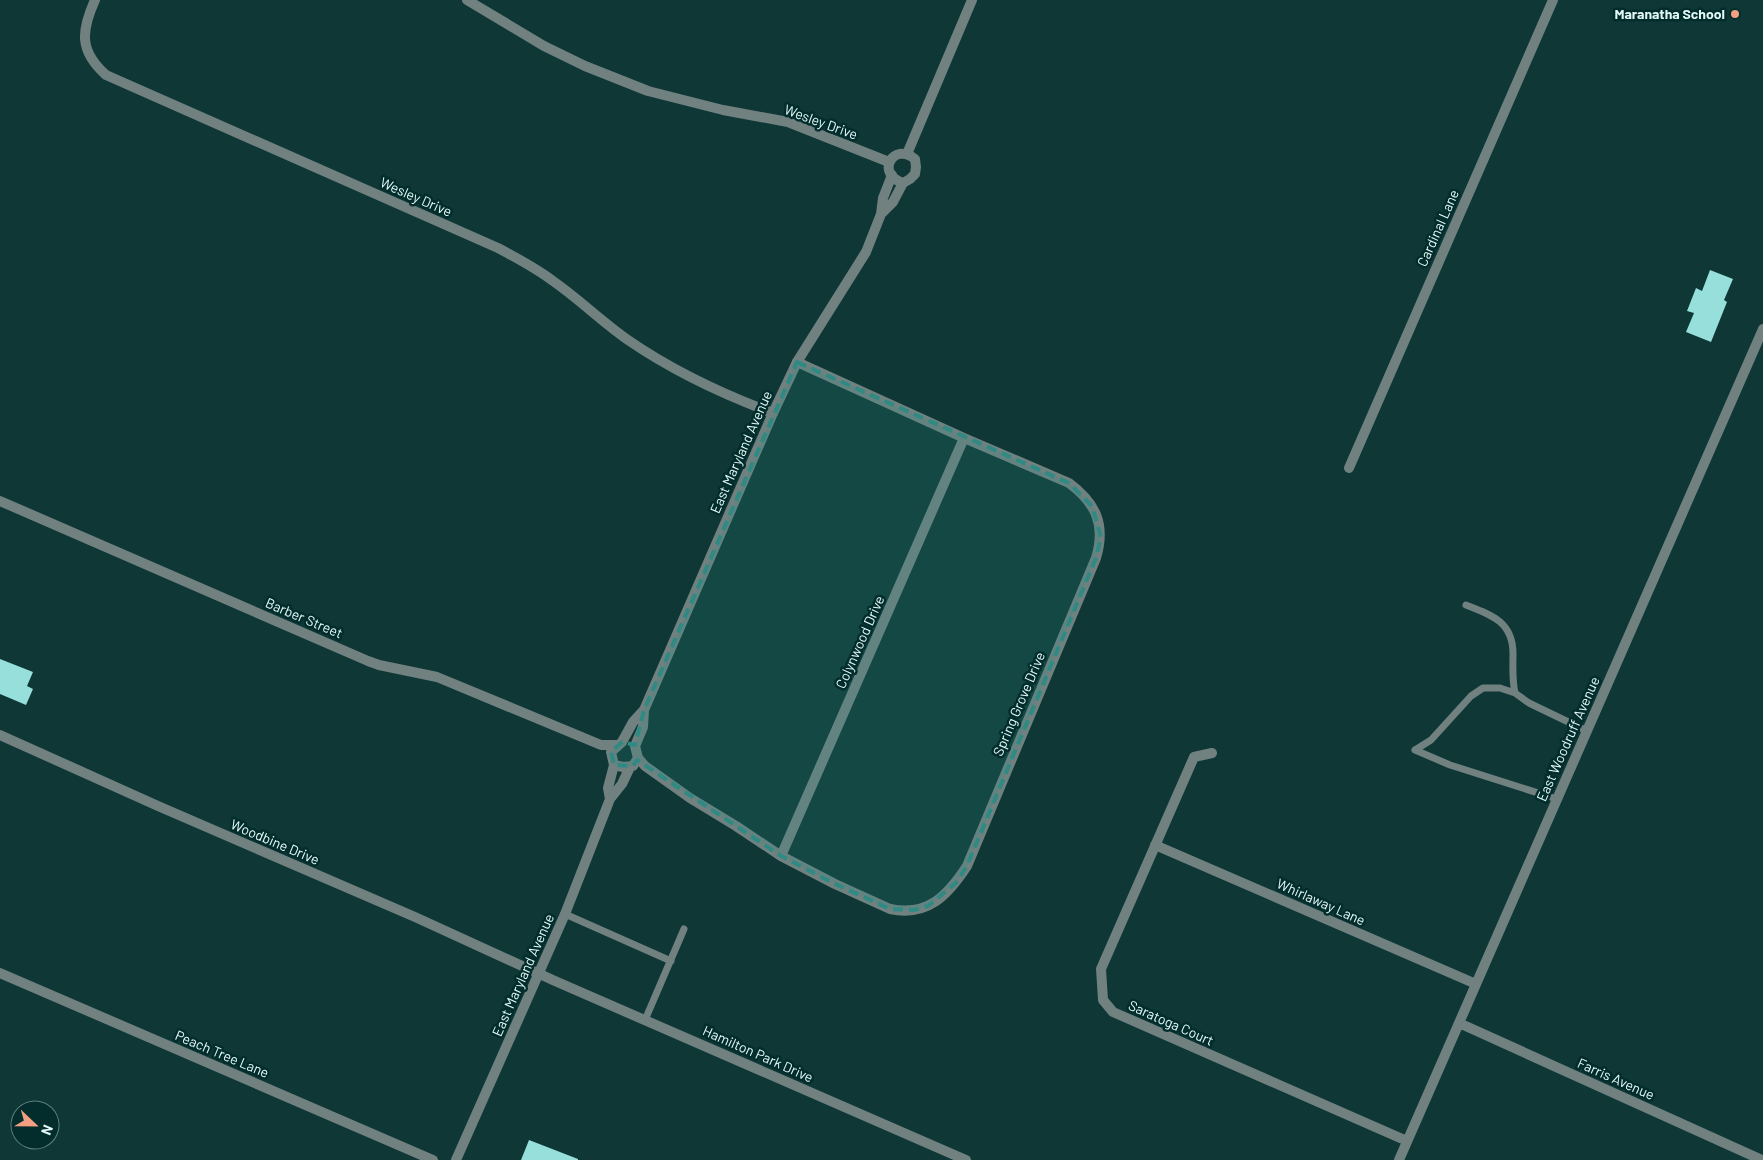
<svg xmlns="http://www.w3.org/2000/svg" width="1763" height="1160" font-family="Barlow,sans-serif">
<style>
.building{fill:#96dfdb}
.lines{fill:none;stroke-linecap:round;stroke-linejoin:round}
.service{stroke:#708180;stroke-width:7}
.minor{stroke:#708180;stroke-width:10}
.tertiary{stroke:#708180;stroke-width:10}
.marked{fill:#2f8a83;fill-opacity:0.2;stroke:#2f8a83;stroke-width:4;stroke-dasharray:10 6;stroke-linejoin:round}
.poi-dot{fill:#f2a081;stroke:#022d2c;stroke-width:2}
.labels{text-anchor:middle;stroke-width:5;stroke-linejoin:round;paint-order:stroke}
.poi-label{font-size:14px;font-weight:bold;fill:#e3f9f7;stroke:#022d2c;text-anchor:end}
.street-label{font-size:14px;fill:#e3f9f7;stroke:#022d2c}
</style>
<rect width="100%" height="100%" fill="#0e3736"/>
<path class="building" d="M 1710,270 L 1733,279 L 1724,300 L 1727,302 L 1711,342 L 1686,332 L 1694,313 L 1687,311 L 1696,288 L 1702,291 Z
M 0,659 L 33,672 L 27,686 L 33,689 L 26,705 L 0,694 Z
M 529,1140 L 578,1159 L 578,1160 L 521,1160 Z"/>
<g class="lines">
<path class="service" d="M 1466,605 C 1492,615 1513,622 1513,654 C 1513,667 1512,680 1515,693 L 1529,703 L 1587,731
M 1415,750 L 1450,765 L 1557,799
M 1415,750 L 1431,740 L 1471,696 L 1483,688 L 1500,688 L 1515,693
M 565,914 L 671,961
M 645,1020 L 684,929"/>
<path class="minor" d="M 95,0 C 81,31 79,51 106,75 L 498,248 C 517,258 536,268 553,281 C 579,299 602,322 628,340 C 673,371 722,394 773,413
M 467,0 L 544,46 L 585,66 L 648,91 L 723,110 L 788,122 L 889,162
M 1349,468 L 1553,0
M 0,501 L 368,661 L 379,665 L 437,677 L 601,745 L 617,745
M 0,735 L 158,806 L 415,917 L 555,981 L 966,1160
M 1212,753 L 1194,757 L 1101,969 L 1103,1000 L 1113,1012 L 1407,1141
M 638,758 L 645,766 L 690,798 L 736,826 L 781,856 L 835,884 L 890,909 C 928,917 948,895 967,866 L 1096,558 C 1106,525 1096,503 1069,483 L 964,438 L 797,362
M 1155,845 L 1476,984
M 781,856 L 964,438
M 0,973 L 433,1160
M 1459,1023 L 1762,1160
M 1399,1160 L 1763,329"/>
<path class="tertiary" d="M 907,154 L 972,0
M 881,214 L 893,202 L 903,183 L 910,179 L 915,174 L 916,167 L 915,159 C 893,141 875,174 903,183
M 644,710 L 633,722 L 622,742 L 611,752 L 614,765 L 623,767 L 633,766 L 638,758 L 635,746 L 643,727 L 644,710 L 773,413 L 797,362 L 866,252 L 881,214 L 883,198 L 892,175
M 610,799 L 608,788 L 614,765
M 456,1160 L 565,914 L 610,799 L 622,784 L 630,767"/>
</g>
<path class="marked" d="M 797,362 L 1069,483 L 1092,506 L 1101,537 L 1096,558 L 967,866 L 956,883 L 928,906 L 914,910 L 890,909 L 835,884 L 781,856 L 637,760 L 633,766 L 614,765 L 611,752 L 622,742 L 635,745 L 644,710 Z"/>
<circle class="poi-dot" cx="1735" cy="14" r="5"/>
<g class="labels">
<g class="poi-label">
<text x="1725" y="19">Maranatha School</text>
</g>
<g class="street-label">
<text transform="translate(821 122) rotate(20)" y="5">Wesley Drive</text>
<text transform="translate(416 197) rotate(24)" y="5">Wesley Drive</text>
<text transform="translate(1438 228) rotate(-66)" y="5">Cardinal Lane</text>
<text transform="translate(741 452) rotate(-66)" y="5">East Maryland Avenue</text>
<text transform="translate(304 618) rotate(23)" y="5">Barber Street</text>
<text transform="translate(860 642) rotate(-66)" y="5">Colynwood Drive</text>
<text transform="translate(1019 704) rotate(-67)" y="5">Spring Grove Drive</text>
<text transform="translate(1568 739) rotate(-66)" y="5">East Woodruff Avenue</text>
<text transform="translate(275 842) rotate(23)" y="5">Woodbine Drive</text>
<text transform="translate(1321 902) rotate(24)" y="5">Whirlaway Lane</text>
<text transform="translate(523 975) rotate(-66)" y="5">East Maryland Avenue</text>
<text transform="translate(1171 1023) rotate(24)" y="5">Saratoga Court</text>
<text transform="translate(222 1054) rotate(23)" y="5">Peach Tree Lane</text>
<text transform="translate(758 1054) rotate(24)" y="5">Hamilton Park Drive</text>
<text transform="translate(1616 1079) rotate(24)" y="5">Farris Avenue</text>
</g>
</g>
<g transform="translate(35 1125) rotate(112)"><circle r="24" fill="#022d2c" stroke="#5c7f7d"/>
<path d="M0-4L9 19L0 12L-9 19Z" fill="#f2a081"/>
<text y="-8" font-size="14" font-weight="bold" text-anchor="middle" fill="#e3f9f7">N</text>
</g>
</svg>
